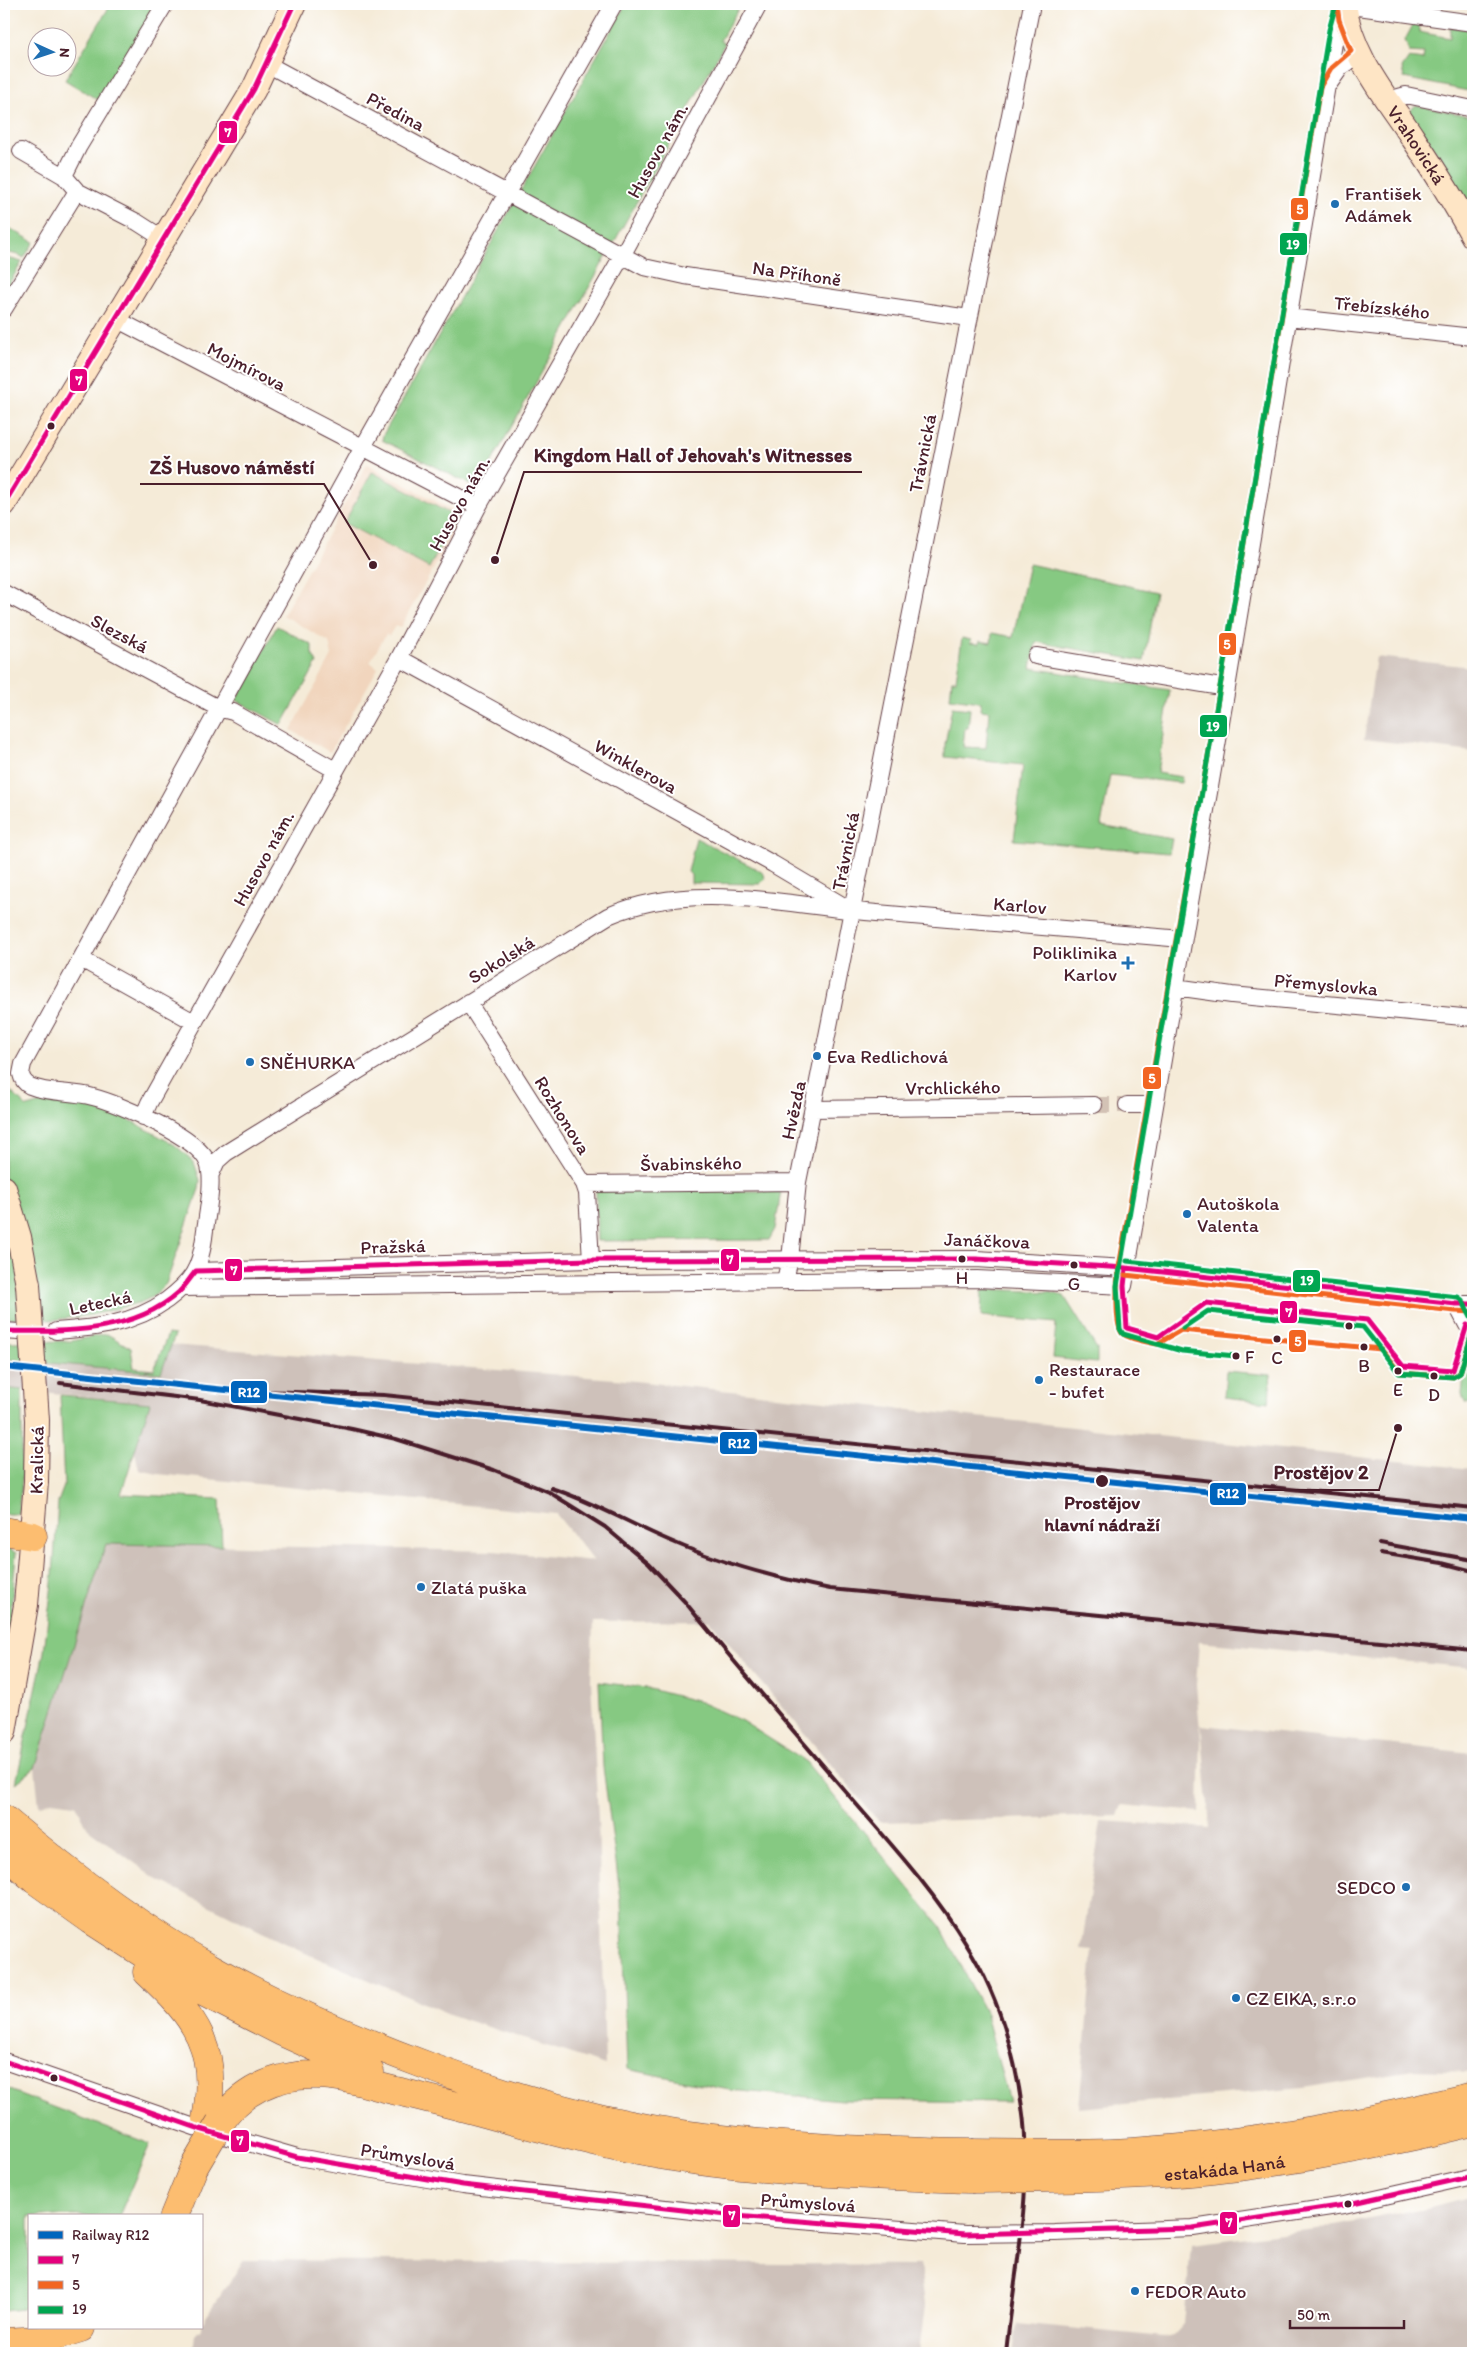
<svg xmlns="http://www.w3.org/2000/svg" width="1477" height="2357" font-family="Itim,sans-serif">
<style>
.built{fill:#f1d5bd}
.industrial{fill:#cec1ba}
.green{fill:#86c982;stroke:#687456}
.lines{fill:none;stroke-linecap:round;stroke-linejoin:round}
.street-tunnel{stroke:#d3c2b5;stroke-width:16;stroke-dasharray:16 8;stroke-linecap:butt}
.street-casing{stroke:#643e45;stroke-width:18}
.secondary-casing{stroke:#643e45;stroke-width:26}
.highway-casing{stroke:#643e45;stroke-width:29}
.street{stroke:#fff;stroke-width:16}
.secondary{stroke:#fee5c5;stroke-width:24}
.highway{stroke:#fcbd6f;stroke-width:28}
.rail{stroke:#4a1f2b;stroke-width:4}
.secondary-bridge-casing{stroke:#643e45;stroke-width:26;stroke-linecap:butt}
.highway-bridge-casing{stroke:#643e45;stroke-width:29;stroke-linecap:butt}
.secondary-bridge{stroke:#fee5c5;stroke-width:24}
.highway-bridge{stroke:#fcbd6f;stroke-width:28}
.bus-1-casing{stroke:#fff;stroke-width:9}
.bus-2-casing{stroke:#fff;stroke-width:9}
.bus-3-casing{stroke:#fff;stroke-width:9}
.bus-1{stroke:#e5007d;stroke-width:5}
.bus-2{stroke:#f26522;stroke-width:5}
.bus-3{stroke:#00a651;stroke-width:5}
.rail-1-casing{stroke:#fff;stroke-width:10}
.rail-1{stroke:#0065bd;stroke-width:6}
.poi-dot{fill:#1f6fb2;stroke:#fff;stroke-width:2}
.bus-dot{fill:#4a1f2b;stroke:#fff;stroke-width:2}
.labels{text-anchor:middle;stroke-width:4;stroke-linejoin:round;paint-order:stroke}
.bus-label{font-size:18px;fill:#4a1f2b;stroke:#fff}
.street-label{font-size:19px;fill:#4a1f2b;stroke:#fff}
.poi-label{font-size:19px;fill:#4a1f2b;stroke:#fff;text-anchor:start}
.stop-label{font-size:19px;font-weight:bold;fill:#4a1f2b;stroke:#fff}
.leader{fill:none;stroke:#4a1f2b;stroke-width:2}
.callout-dot{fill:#4a1f2b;stroke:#fff;stroke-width:2}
.callout-label{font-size:20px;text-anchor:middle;font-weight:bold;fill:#4a1f2b;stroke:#fff;stroke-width:4;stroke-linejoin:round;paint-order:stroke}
.line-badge{stroke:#fff;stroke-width:2}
.badge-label{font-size:14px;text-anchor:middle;font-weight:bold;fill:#fff}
</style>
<rect width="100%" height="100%" fill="#fff"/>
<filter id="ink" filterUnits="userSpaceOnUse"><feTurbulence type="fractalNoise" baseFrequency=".02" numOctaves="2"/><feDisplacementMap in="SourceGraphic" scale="10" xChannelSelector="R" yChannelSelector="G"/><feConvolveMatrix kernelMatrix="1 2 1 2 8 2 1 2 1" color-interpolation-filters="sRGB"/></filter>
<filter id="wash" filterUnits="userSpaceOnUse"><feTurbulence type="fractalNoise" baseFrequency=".0096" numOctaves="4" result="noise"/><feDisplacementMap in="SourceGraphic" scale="20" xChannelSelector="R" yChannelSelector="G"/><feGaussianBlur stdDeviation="1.12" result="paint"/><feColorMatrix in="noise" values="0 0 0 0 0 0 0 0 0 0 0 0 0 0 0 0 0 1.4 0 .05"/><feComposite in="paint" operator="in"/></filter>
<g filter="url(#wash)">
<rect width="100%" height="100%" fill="#f5ebd8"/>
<path class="built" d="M 367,464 L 463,516 L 400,628 L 395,626 L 389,636 L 386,634 L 370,662 L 378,668 L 330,752 L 291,730 L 332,656 L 329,642 L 283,615 Z"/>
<path class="industrial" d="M 1376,657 L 1473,667 L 1473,752 L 1364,739 Z
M 171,1345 L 615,1379 L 1473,1469 L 1473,1668 L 1199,1642 L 1196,1685 L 1201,1740 L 1199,1812 L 1122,1805 L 1118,1816 L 879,1822 L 710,1621 L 593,1622 L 591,1681 L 598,1818 L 605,2065 L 454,2016 L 298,1950 L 158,1880 L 88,1829 L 76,1804 L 51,1801 L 39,1806 L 35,1768 L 106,1543 L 494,1551 L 594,1561 L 556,1514 L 158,1474 L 139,1470 L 134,1448 L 150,1403 L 4,1388 L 4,1356 L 161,1373 Z
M 1201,1725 L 1473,1753 L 1473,2072 L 1414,2070 L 1303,2088 L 1079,2108 L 1093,1951 L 1081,1950 L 1101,1821 L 1210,1828 Z
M 1473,2196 L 1473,2353 L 1013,2353 L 1017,2323 L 1164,2337 L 1173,2335 L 1184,2323 L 1191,2244 L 1324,2228 L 1431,2207 Z
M 244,2260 L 920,2265 L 925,2305 L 919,2353 L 193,2353 L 195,2334 L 201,2328 L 201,2325 Z"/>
<path class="green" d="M 111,4 L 159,4 L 100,101 L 65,80 Z
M 626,4 L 741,4 L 720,41 L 725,43 L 478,487 L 475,487 L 382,440 L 383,435 Z
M 1415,21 L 1418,22 L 1419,32 L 1450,38 L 1450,27 L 1473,30 L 1473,92 L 1404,78 L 1402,68 L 1409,58 L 1423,60 L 1424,53 L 1409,52 L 1405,40 Z
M 1416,105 L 1473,117 L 1473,213 L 1448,170 L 1409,111 Z
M 4,225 L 34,242 L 24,258 L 19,255 L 4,252 Z
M 4,257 L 22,262 L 4,292 Z
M 372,472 L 456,517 L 429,568 L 344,523 Z
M 1029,564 L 1156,592 L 1144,661 L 1036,642 L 1031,668 L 1170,690 L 1157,773 L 1182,777 L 1181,783 L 1110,775 L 1101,826 L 1172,839 L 1169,853 L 1014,840 L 1023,765 L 945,757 L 945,744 L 952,707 L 970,709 L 968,728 L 965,728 L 963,747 L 986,748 L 989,711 L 980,710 L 981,702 L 950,698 L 952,680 L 956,680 L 962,638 L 971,640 L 970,643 L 979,644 L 980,641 L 991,643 L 992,633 L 1013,637 Z
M 277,626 L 312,645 L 312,654 L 317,663 L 282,725 L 236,700 Z
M 696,838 L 757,869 L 764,874 L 765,879 L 760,884 L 691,883 L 691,875 L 688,872 Z
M 4,1085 L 27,1107 L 58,1098 L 108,1108 L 175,1145 L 194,1162 L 200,1180 L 199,1189 L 166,1284 L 152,1297 L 142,1302 L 92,1315 L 52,1320 L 4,1318 Z
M 596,1191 L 781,1191 L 775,1229 L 769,1240 L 597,1241 Z
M 986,1289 L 1048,1292 L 1064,1296 L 1097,1349 L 1097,1363 L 1053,1358 L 1056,1323 L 981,1316 L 982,1292 Z
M 107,1334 L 131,1348 L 134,1368 L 154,1370 L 168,1334 L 175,1335 L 161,1373 L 4,1359 L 4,1342 L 71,1341 Z
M 1473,1338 L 1473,1404 L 1465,1403 L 1462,1394 L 1467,1347 Z
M 1226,1371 L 1271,1375 L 1269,1402 L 1224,1397 Z
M 4,1388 L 22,1390 L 22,1481 L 18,1514 L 4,1514 Z
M 60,1395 L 150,1403 L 121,1494 L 220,1499 L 222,1546 L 106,1544 L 35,1768 L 16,1783 L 44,1652 L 53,1574 L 58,1502 L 64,1486 Z
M 4,1546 L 16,1553 L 9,1637 L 4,1667 Z
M 599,1682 L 646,1688 L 700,1702 L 742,1721 L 806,1762 L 941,1927 L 986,2014 L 1009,2102 L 842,2100 L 729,2090 L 627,2069 L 621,1900 L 603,1767 Z
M 4,2088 L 150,2144 L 119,2216 L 29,2216 L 29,2305 L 22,2309 L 4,2311 Z"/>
</g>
<g filter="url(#ink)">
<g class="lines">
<path class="street-tunnel" d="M 1094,1105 L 1127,1105"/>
<defs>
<path id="street" d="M 267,64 L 644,267 L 685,276 L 969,318
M 1329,84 L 1341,67 L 1360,55
M 1388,100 L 1406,95 L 1473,109
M 21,151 L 64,176 L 77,191 L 137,222 L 162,238
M 64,176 L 79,146 L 165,4
M 4,309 L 77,191
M 1287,317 L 1473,337
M 114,318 L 478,507
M 4,593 L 218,708 L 233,712 L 335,770
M 1036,656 L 1227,688
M 399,658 L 773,864 L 847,908
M 81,959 L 194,1022
M 1175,987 L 1232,995 L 1473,1018
M 468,1002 L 584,1184 L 587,1193 L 591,1260
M 1127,1105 L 1155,1105
M 813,1109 L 1094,1105
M 143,1117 L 149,1103 L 399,658 L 478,507 L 622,256 L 759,4
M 211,1174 L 217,1161 L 226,1153 L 608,916 C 691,879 790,906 877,913 C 979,922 1081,930 1182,939
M 584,1184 L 798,1182
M 196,1271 L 591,1260 L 976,1259 L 1126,1268 L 1456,1304 L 1473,1304
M 785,1280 L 790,1259 L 798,1182 L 1032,4
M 181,1288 L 977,1279 L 1124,1286 L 1227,688 L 1336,31 L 1344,5 L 1473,23
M 1456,1304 L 1467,1325 L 1473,1325
M 4,1331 L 19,1332
M 56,1331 C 95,1328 134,1324 167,1300 C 192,1281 200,1269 204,1238 C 206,1218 215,1181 208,1163 C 198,1137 120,1104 93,1097 C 72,1091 49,1094 30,1086 C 24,1083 22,1079 21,1074 L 23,1064 L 363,447 L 614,4
M 4,2061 L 200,2129 L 297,2157 L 463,2185 L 736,2216 L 965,2234 L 1055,2233 L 1193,2228 L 1344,2205 L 1473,2176"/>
<g id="secondary">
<path id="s1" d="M 1344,4 C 1350,55 1386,97 1413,138 C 1435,171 1455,203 1473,236"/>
<path d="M 4,504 L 254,89 L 294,4"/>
<path d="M 4,1188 L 19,1237 L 28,1285"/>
<path d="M 4,1732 L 26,1605 L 36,1482"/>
</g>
<path id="highway" d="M 4,1531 L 33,1536
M 4,1819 C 69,1874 138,1927 213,1969 C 284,2009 357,2040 433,2068 C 520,2100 611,2125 703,2137 C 792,2148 882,2151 971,2153
M 4,1853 L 35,1880 L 91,1920 L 201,1991 L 282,2032 L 370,2072
M 147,1972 C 197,2018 219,2049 206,2119
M 220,2123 C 240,2091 275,2075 313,2075 C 342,2074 372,2086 401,2092 C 477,2110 552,2133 628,2149 C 741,2172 856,2175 971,2179
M 174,2216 L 194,2167
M 4,2342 L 42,2340 L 81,2328"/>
</defs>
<use href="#street" class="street-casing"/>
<use href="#secondary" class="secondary-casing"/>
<use href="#highway" class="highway-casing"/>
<use href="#street" class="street"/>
<use href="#secondary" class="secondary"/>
<use href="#highway" class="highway"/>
<path class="rail" d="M 60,1383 L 200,1400 L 352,1429 L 396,1439 L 494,1470 L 549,1492 L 605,1527 L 649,1564 L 685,1602 C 737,1666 791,1728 845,1791 C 887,1840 932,1888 966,1944 C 997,1992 1014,2050 1022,2107 C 1034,2186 1014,2274 1006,2353
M 230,1390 L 384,1395 L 1473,1508
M 551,1488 C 594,1502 632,1525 673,1542 C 723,1564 777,1578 830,1589 L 1473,1651
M 1380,1543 L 1473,1560
M 1381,1553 L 1442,1563 L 1473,1571"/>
<defs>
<path id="secondary-bridge" d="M 28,1285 L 37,1420 L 36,1482"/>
<g id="highway-bridge">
<path d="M 971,2153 C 1018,2153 1065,2155 1111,2153 C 1233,2148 1355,2125 1473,2096"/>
<path d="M 194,2167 L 220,2123"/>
<path id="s2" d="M 971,2179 C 1051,2178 1132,2178 1213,2170 C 1301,2160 1388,2144 1473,2122"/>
</g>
</defs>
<use href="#secondary-bridge" class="secondary-bridge-casing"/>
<use href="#highway-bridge" class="highway-bridge-casing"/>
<use href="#secondary-bridge" class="secondary-bridge"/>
<use href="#highway-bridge" class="highway-bridge"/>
<defs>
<path id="bus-1" d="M 4,504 L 254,89 L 294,4
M 1126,1268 L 1124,1286 L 1127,1328 L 1158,1337 L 1206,1303 L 1367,1320 L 1403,1366 L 1453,1370 L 1467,1325
M 4,1331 C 62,1332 133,1334 179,1292 C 185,1286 190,1278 196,1271 L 591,1260 L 976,1259 L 1126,1268 L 1456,1304 L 1473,1304
M 4,2061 L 200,2129 L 297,2157 L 463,2185 L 736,2216 L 965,2234 L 1193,2228 L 1344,2205 L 1473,2176"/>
<path id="bus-2" d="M 1337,5 L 1339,20 L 1351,51 L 1331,68 L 1320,87 L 1220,687 L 1119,1267 C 1117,1278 1114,1328 1123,1334 C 1131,1340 1148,1342 1157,1344 L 1181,1330 L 1381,1349 L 1400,1373 L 1453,1377 L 1460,1373 L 1473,1330
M 1125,1275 L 1455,1311 L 1473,1312"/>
<path id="bus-3" d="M 1127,1261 L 1458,1297 L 1462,1300 L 1473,1321
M 1183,1328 L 1208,1311 L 1363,1327 L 1399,1373 L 1453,1377 L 1460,1373 L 1473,1330
M 1236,1356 L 1182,1351 L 1123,1334 L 1120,1329 L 1117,1286 L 1220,687 L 1329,30 L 1336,4"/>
</defs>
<use href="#bus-1" class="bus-1-casing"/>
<use href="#bus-2" class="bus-2-casing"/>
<use href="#bus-3" class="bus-3-casing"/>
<use href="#bus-1" class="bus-1"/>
<use href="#bus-2" class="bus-2"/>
<use href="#bus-3" class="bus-3"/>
<defs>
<path id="rail-1" d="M 4,1367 L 1473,1519"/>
</defs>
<use href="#rail-1" class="rail-1-casing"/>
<use href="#rail-1" class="rail-1"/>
</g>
</g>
<g class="poi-dot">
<circle cx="1335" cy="204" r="5"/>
<path d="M1125.5 955.5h5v5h5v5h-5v5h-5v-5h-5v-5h5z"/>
<circle cx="817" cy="1056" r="5"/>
<circle cx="250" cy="1062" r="5"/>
<circle cx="1187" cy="1214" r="5"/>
<circle cx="1039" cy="1380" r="5"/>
<circle cx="421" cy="1587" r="5"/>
<circle cx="1406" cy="1887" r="5"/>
<circle cx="1236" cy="1998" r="5"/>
<circle cx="1135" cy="2291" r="5"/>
</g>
<g class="bus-dot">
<circle cx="51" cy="426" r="4.5"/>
<circle cx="962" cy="1259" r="4.5"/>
<circle cx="1074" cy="1265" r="4.5"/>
<circle cx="1349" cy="1326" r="4.5"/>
<circle cx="1277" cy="1339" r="4.5"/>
<circle cx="1364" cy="1347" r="4.5"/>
<circle cx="1236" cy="1356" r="4.5"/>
<circle cx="1398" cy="1371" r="4.5"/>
<circle cx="1434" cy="1376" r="4.5"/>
<circle cx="1102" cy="1481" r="7"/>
<circle cx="54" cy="2078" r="4.5"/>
<circle cx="1348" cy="2204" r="4.5"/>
</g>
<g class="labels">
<g class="bus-label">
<text x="962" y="1284">H</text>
<text x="1074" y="1290">G</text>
<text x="1245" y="1363" text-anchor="start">F</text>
<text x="1277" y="1364">C</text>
<text x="1364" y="1372">B</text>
<text x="1398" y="1396">E</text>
<text x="1434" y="1401">D</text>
</g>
<g class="street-label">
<text transform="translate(396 111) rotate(28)" y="7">Předina</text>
<text dy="7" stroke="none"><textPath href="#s1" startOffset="160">Vrahovická</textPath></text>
<text transform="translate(657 150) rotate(-61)" y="7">Husovo nám.</text>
<text transform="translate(797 273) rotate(8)" y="7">Na Příhoně</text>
<text transform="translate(1382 307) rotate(6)" y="7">Třebízského</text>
<text transform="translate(247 366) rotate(27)" y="7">Mojmírova</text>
<text transform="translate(922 453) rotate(-79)" y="7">Trávnická</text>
<text transform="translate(459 503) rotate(-61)" y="7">Husovo nám.</text>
<text transform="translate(120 633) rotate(28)" y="7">Slezská</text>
<text transform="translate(636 766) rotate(29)" y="7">Winklerova</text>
<text transform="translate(845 851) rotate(-79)" y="7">Trávnická</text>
<text transform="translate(263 858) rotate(-61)" y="7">Husovo nám.</text>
<text transform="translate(1020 905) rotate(5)" y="7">Karlov</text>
<text transform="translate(501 959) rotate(-32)" y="7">Sokolská</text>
<text transform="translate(1326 984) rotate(5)" y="7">Přemyslovka</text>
<text transform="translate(953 1087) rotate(-1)" y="7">Vrchlického</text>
<text transform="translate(793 1110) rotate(-78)" y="7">Hvězda</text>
<text transform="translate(563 1115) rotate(58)" y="7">Rozhonova</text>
<text transform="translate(691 1163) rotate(-1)" y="7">Švabinského</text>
<text transform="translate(987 1240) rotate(2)" y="7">Janáčkova</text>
<text transform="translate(393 1246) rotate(-2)" y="7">Pražská</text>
<text transform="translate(100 1302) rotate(-12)" y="7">Letecká</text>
<text transform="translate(36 1460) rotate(-89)" y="7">Kralická</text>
<text transform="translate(408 2156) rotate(9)" y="7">Průmyslová</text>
<text dy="7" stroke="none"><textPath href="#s2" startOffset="254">estakáda Haná</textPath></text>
<text transform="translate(808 2202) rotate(4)" y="7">Průmyslová</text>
</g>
<g class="poi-label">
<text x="1345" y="200">František<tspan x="1345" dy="22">Adámek</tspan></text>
<text x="1117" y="959" text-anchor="end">Poliklinika<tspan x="1117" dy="22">Karlov</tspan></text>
<text x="827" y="1063">Eva Redlichová</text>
<text x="260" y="1069">SNĚHURKA</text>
<text x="1197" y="1210">Autoškola<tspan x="1197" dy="22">Valenta</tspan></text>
<text x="1049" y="1376">Restaurace<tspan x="1049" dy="22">- bufet</tspan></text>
<text x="431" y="1594">Zlatá puška</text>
<text x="1396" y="1894" text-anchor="end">SEDCO</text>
<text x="1246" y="2005">CZ EIKA, s.r.o</text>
<text x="1145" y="2298">FEDOR Auto</text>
</g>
<g class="stop-label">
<text x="1102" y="1509">Prostějov<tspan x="1102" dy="22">hlavní nádraží</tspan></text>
</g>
</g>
<path class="leader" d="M495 560L524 472H862M373 565L324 484H140M1398 1428L1379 1490H1264"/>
<g class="callout-dot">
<circle cx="495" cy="560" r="5"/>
<circle cx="373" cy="565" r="5"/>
<circle cx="1398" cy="1428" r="5"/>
</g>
<g class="callout-label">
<text x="693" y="462">Kingdom Hall of Jehovah's Witnesses</text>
<text x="232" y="474">ZŠ Husovo náměstí</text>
<text x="1321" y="1479">Prostějov 2</text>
</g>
<g class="line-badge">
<rect x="218" y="120" width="20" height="24" rx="5" fill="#e5007d"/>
<rect x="1290" y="197" width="19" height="24" rx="5" fill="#f26522"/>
<rect x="1279" y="232" width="29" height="24" rx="5" fill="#00a651"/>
<rect x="69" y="368" width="19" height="24" rx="5" fill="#e5007d"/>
<rect x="1218" y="632" width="19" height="24" rx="5" fill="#f26522"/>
<rect x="1199" y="714" width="29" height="24" rx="5" fill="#00a651"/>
<rect x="1142" y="1066" width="20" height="24" rx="5" fill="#f26522"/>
<rect x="720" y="1248" width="20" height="24" rx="5" fill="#e5007d"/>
<rect x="224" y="1258" width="19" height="24" rx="5" fill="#e5007d"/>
<rect x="1292" y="1269" width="29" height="24" rx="5" fill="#00a651"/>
<rect x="1279" y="1300" width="19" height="24" rx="5" fill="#e5007d"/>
<rect x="1288" y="1329" width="19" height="24" rx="5" fill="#f26522"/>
<rect x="230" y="1380" width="38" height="24" rx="5" fill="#0065bd"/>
<rect x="719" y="1431" width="39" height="24" rx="5" fill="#0065bd"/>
<rect x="1209" y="1482" width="38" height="24" rx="5" fill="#0065bd"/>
<rect x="230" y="2129" width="20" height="24" rx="5" fill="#e5007d"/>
<rect x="722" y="2204" width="19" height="24" rx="5" fill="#e5007d"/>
<rect x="1219" y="2211" width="19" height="24" rx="5" fill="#e5007d"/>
</g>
<g class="badge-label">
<text x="228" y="137">7</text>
<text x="1300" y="214">5</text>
<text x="1293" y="249">19</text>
<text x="79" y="385">7</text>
<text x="1227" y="649">5</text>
<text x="1213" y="731">19</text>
<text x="1152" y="1083">5</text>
<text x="730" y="1264">7</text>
<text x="234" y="1275">7</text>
<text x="1307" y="1285">19</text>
<text x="1289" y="1317">7</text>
<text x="1298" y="1346">5</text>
<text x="249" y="1397">R12</text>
<text x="739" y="1448">R12</text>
<text x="1228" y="1498">R12</text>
<text x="240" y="2145">7</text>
<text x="732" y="2220">7</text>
<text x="1229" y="2227">7</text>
</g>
<rect width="1477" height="2357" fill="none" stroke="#fff" stroke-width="20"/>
<rect x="28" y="2214" width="175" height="115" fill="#ffffff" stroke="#b7a5aa"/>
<rect x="38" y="2231" width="25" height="8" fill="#0065bd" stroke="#b7a5aa"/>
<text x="72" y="2240" font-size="15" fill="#4a1f2b">Railway R12</text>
<rect x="38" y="2256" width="25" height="8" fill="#e5007d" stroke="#b7a5aa"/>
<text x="72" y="2264" font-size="15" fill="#4a1f2b">7</text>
<rect x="38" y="2281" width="25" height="8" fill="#f26522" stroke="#b7a5aa"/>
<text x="72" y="2290" font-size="15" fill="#4a1f2b">5</text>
<rect x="38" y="2306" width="25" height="8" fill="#00a651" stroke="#b7a5aa"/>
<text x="72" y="2314" font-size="15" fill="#4a1f2b">19</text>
<g transform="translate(52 52) rotate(93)"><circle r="24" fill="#ffffff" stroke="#b7a5aa"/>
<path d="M0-4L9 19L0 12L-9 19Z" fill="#1f6fb2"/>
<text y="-8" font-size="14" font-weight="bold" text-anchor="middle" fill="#4a1f2b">N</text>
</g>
<path d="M1290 2320v8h114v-8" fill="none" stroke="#4a1f2b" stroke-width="2.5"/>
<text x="1297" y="2320" font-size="15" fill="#4a1f2b" stroke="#ffffff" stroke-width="4" paint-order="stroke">50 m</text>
</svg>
